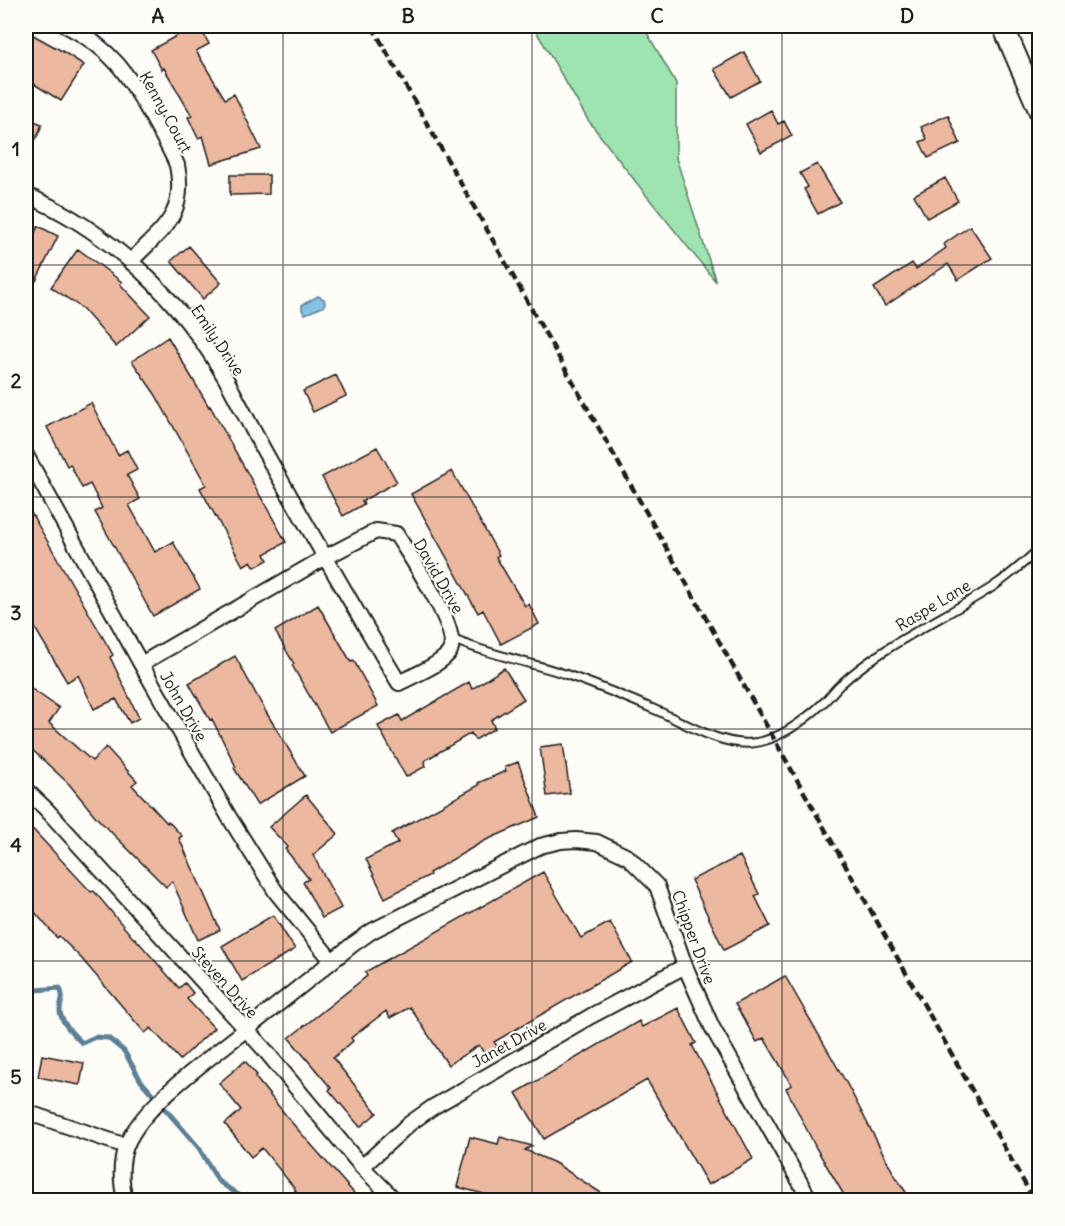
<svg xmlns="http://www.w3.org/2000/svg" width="1065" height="1226" font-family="Delius,sans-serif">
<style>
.green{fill:#9ee4b1;stroke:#5d8066;stroke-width:1.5}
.water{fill:#85c1e4;stroke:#5b7f94;stroke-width:1.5}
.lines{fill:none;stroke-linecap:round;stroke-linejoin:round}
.stream{stroke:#5b7f94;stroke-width:5}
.building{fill:#edb8a0;stroke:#1c1c1c;stroke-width:1.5}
.lane-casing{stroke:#1c1c1c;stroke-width:11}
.street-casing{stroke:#1c1c1c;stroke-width:18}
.secondary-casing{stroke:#1c1c1c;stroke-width:24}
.lane{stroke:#fdfcf7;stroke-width:7}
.street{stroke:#fdfcf7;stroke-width:14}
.secondary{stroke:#fdfcf7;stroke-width:20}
.rail{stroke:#1c1c1c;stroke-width:4.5;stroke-dasharray:9 4.5;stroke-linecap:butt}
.grid{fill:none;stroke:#1c1c1c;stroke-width:1.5;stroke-opacity:0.55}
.labels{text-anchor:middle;stroke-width:4.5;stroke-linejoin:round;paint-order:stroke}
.street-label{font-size:16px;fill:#1c1c1c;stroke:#fdfcf7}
.neatline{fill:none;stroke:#1c1c1c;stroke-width:2}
.grid-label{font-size:20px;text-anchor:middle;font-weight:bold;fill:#1c1c1c}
</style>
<rect width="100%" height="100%" fill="#fdfcf7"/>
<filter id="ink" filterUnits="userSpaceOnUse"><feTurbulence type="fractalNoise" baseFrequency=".0167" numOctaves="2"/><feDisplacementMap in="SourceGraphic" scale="12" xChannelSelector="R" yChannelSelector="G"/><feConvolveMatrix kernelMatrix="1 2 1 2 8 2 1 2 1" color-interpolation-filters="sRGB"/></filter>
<g filter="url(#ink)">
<path class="green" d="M 533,26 L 643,26 L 676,83 L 676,158 L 716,282 L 646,195 L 588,120 Z"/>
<path class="water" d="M 318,296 L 324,299 L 325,303 L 323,307 L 305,314 L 302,310 L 302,305 Z"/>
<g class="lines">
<path class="stream" d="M 26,971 L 36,990 L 60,988 C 65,1000 60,1000 60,1011 C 61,1023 74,1035 82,1043 L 95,1037 L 108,1038 L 124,1051 L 141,1081 L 199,1148 L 218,1181 L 246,1200"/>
</g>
<path class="building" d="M 194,26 L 199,26 L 209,44 L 196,51 L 225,99 L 234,94 L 261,149 L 211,164 L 203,136 L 198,138 L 188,117 L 192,116 L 164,68 L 162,70 L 151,50 Z
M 26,31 L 62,51 L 84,65 L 61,101 L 26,79 Z
M 744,52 L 760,81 L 731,97 L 714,69 Z
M 771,110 L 778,124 L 784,121 L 792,136 L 761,152 L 746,124 Z
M 948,115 L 960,143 L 928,158 L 920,142 L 927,139 L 921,127 Z
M 26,118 L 42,124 L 38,135 L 26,154 Z
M 817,164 L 840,202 L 818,214 L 804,189 L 808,187 L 800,173 Z
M 230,175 L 269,175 L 269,194 L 230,195 Z
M 945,178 L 958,201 L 927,218 L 914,195 Z
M 38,226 L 58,236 L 36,281 L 26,276 L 26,253 Z
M 970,226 L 992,258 L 958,280 L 948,264 L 885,306 L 874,288 L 912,263 L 916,269 L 946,248 L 944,244 Z
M 189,246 L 221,283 L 203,299 L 171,261 Z
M 78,249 L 122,282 L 120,284 L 150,316 L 116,347 L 83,309 L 51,287 Z
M 168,337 L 209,407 L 210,406 L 286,542 L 265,554 L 268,560 L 255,567 L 251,561 L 243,566 L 200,488 L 206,485 L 155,394 L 132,361 Z
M 336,375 L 346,396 L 313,412 L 303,391 Z
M 91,403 L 118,455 L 127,450 L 137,470 L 127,475 L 140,499 L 129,505 L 155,552 L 173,542 L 200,589 L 153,616 L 95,512 L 102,508 L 90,484 L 82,488 L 70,464 L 67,466 L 47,427 Z
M 377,447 L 397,482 L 362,501 L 364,504 L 343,516 L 322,477 Z
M 452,471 L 499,555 L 496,557 L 525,606 L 529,604 L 539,624 L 501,644 L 483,610 L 478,613 L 411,494 Z
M 26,504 L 113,655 L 110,657 L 139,718 L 130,723 L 116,699 L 94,709 L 78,675 L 67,682 L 26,613 Z
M 318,605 L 351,662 L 354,661 L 378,706 L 330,732 L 292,665 L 294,664 L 275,631 Z
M 235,656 L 266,712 L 305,776 L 257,805 L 234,768 L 236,767 L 212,719 L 210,720 L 189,683 Z
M 504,668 L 524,699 L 491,720 L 495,728 L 475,740 L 471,733 L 424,761 L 426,766 L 406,777 L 378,726 L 399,715 L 402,721 L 469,682 L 472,689 Z
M 26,685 L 59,708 L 49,723 L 92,761 L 106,747 L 137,781 L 132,785 L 167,823 L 168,821 L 182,836 L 179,838 L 220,930 L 198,940 L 172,881 L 166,887 L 96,817 L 69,784 L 26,744 Z
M 563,744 L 570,793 L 547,796 L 540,747 Z
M 518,762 L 539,817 L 484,841 L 429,873 L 430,875 L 385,898 L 366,859 L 398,843 L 392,833 L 479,785 L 478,783 L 506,771 L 505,767 Z
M 306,795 L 338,834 L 313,855 L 341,908 L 322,918 L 303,882 L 309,879 L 285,849 L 288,847 L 269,827 Z
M 26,822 L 91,892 L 94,891 L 134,939 L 135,938 L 179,988 L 185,983 L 193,993 L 187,999 L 214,1028 L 180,1060 L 151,1028 L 145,1033 L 81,958 L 59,936 L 57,938 L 26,902 Z
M 740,856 L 759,894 L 755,896 L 770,926 L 724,950 L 691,880 Z
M 543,872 L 581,938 L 610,922 L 632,962 L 494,1042 L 498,1047 L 485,1055 L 479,1045 L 448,1065 L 410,1007 L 390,1018 L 386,1011 L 351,1038 L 353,1041 L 333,1058 L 377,1113 L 360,1127 L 329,1090 L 331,1088 L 289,1038 L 367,976 L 365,972 Z
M 273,915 L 295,949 L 242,981 L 222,946 Z
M 785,976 L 847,1084 L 894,1174 L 911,1200 L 847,1200 L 816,1148 L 786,1088 L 792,1085 L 764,1038 L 757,1042 L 735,1004 Z
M 678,1008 L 696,1043 L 692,1045 L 753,1159 L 708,1185 L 647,1080 L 544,1139 L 516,1093 L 639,1021 L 642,1027 Z
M 42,1055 L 84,1063 L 80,1085 L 38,1077 Z
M 245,1061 L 257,1075 L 255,1077 L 293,1124 L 360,1200 L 283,1200 L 296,1190 L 262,1148 L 251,1157 L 225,1124 L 241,1110 L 219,1083 Z
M 470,1137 L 498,1144 L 500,1137 L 532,1146 L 525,1150 L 555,1163 L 612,1200 L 507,1200 L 457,1187 Z"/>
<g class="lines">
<defs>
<path id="lane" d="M 452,639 C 489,655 527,661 565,674 C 596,685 628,698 658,711 C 685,723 721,746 752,743 C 777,741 804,721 822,704 C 829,698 834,690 841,684 C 886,643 943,619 994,586 C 1010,575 1025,562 1040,548"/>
<path id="street" d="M 67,26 C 112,49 127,73 151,115 C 160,132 170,148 177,165 C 187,215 163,228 131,261
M 26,195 C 111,231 180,299 226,379 C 241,407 255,435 271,463 C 313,536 355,610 399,683 C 412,676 443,664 450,651 C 461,629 409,555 396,534 L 376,531 L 324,558 L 141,664
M 26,455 L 141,664 L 229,817 L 276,892 L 332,961
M 26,790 L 46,809 L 264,1049 L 362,1167 L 395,1200
M 26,1112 L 126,1146
M 362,1167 L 409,1124 L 433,1107 L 591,1016 L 685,966
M 125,1200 C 121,1183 120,1163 126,1146 C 143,1104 209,1059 244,1031 C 280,1003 316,974 352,945 L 372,931 L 540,846 L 561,841 L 576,840 L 597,842 L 628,857 L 657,886 L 685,966 L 712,1027 L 810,1200"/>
<path id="secondary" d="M 1003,26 L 1040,112"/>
</defs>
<use href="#lane" class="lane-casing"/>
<use href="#street" class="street-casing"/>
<use href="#secondary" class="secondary-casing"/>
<use href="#lane" class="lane"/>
<use href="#street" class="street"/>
<use href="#secondary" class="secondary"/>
<path class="rail" d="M 372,26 L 1034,1200"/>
</g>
</g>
<path class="grid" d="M 283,26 L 283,1200M 532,26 L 532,1200M 782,26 L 782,1200M 26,265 L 1040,265M 26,497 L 1040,497M 26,729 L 1040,729M 26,961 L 1040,961"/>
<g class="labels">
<g class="street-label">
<text transform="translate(166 112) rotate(61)" y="6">Kenny Court</text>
<text transform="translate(218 340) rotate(56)" y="6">Emily Drive</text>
<text transform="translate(439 576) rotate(60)" y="6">David Drive</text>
<text transform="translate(933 605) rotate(-31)" y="6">Raspe Lane</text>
<text transform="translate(184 706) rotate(60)" y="6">John Drive</text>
<text transform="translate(694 937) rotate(70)" y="6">Chipper Drive</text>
<text transform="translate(225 982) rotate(48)" y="6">Steven Drive</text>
<text transform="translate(509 1043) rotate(-29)" y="6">Janet Drive</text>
</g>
</g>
<rect width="1065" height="1226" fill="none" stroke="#fdfcf7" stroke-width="66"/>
<rect x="33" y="33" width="999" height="1160" class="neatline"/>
<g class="grid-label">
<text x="158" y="23">A</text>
<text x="408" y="23">B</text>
<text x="657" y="23">C</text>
<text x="907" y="23">D</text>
<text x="16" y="156">1</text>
<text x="16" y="388">2</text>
<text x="16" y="620">3</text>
<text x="16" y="852">4</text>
<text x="16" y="1084">5</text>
</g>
</svg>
